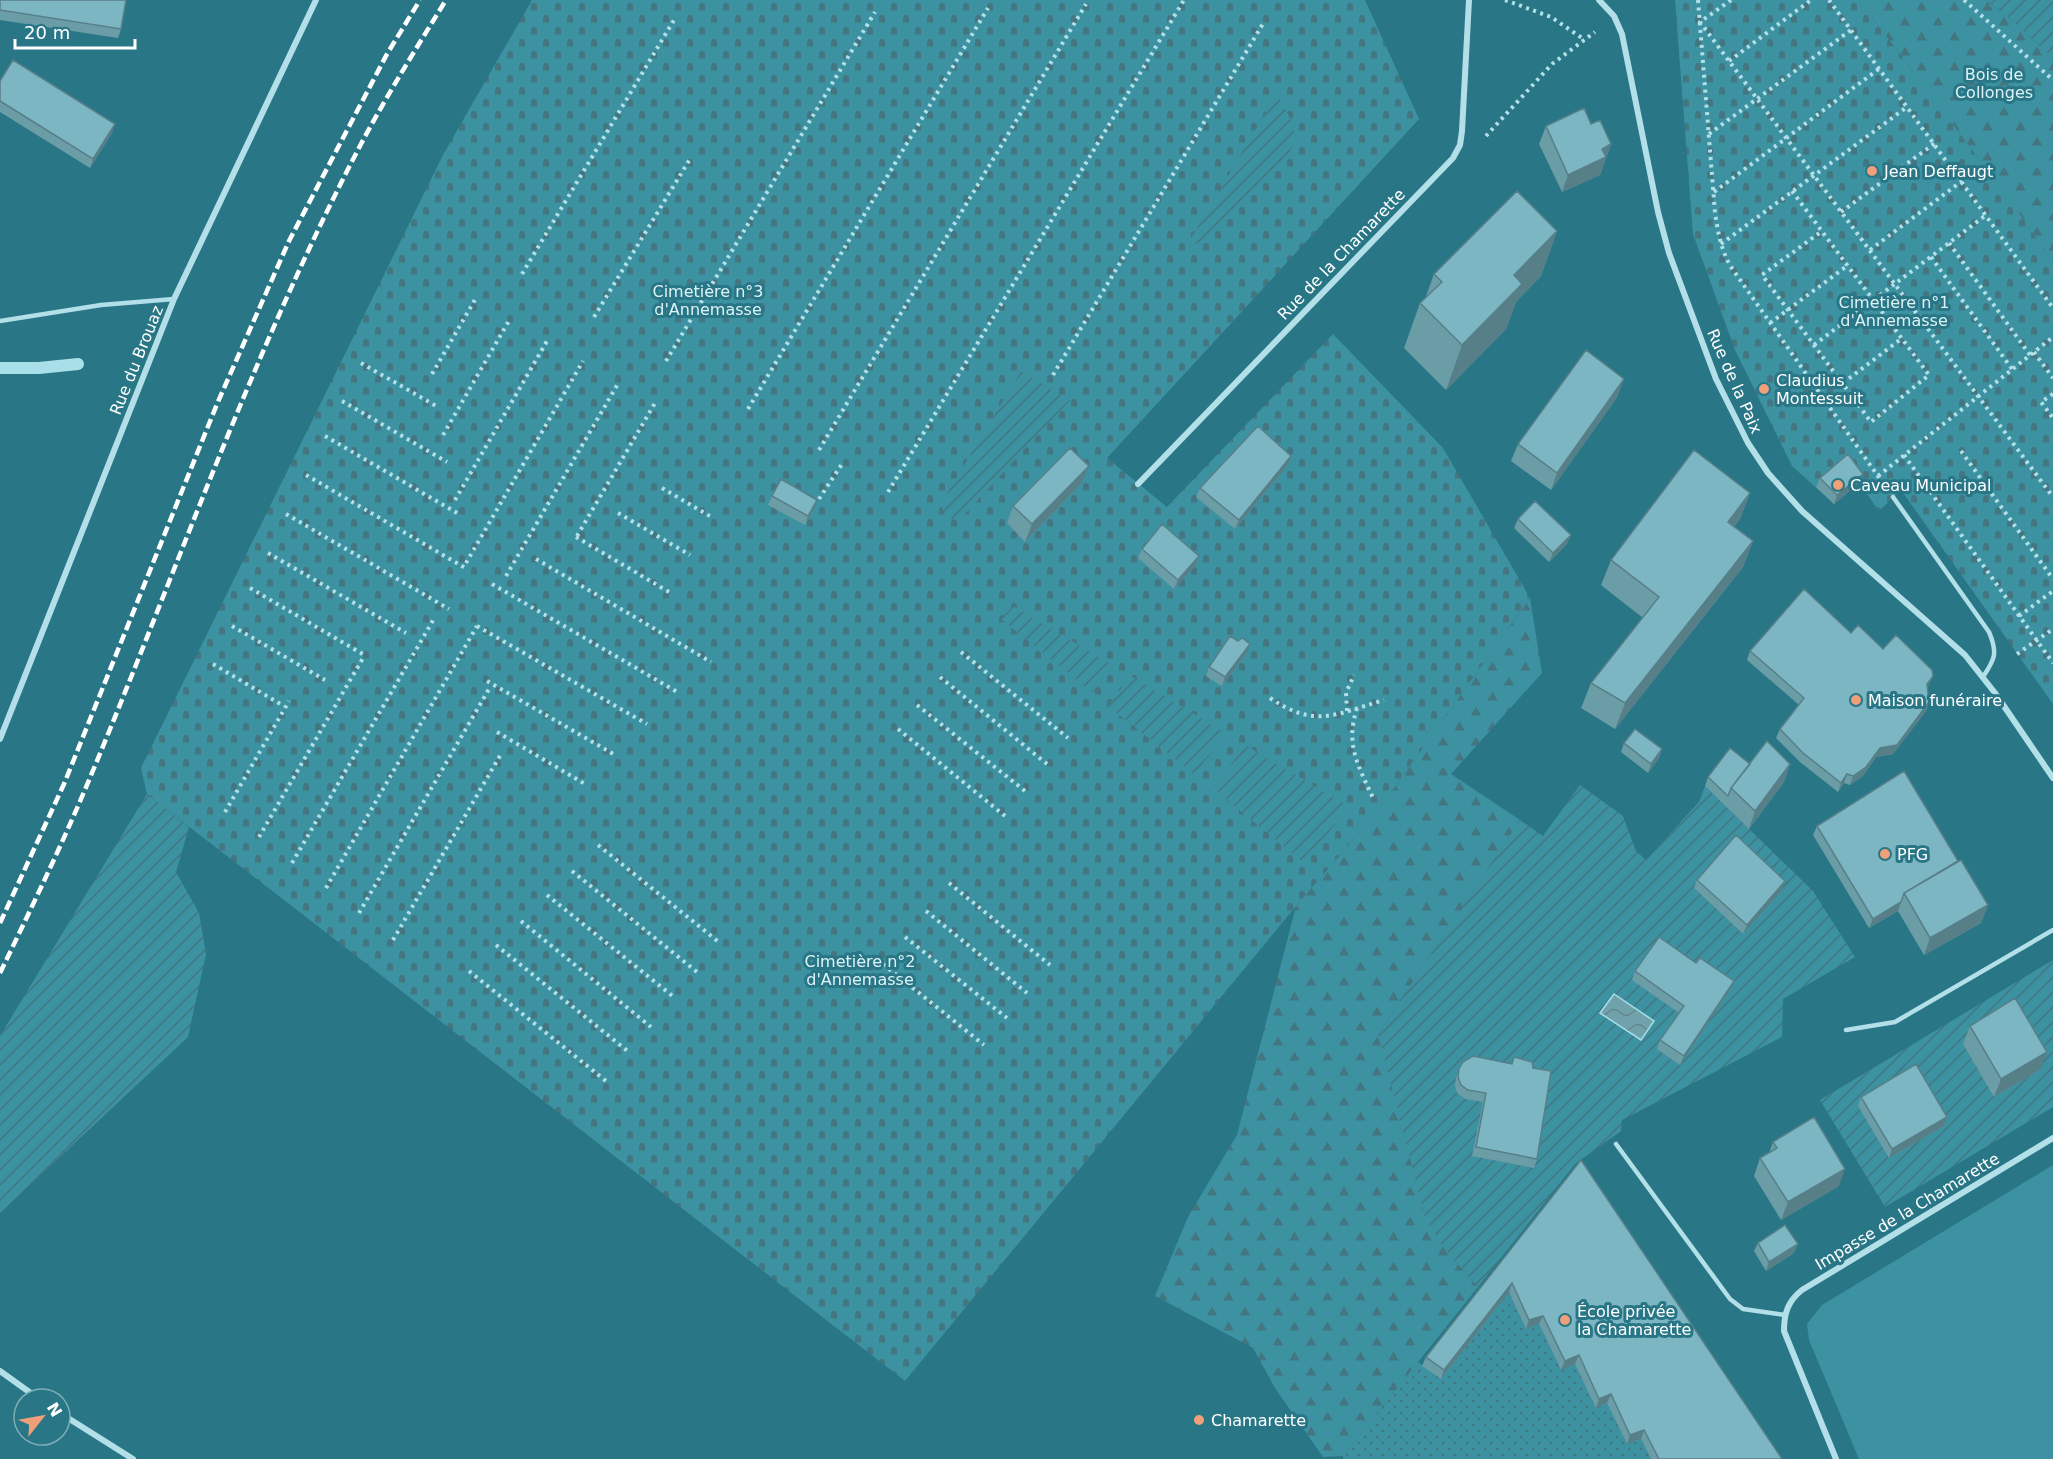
<svg xmlns="http://www.w3.org/2000/svg" width="2053" height="1459" font-family="'DejaVu Sans',sans-serif">
<style>
.grass{fill:#3d92a2}
.forest{fill:url(#forest-firs)}
.cemetery{fill:url(#cemetery-stones)}
.park{fill:url(#park-dots)}
.garden{fill:url(#garden-furrows);fill-rule:evenodd}
.water{fill:url(#water-waves);stroke:#a8dfe8;stroke-width:1.5}
.lines{fill:none;stroke-linecap:round;stroke-linejoin:round}
.stream{stroke:#a8dfe8;stroke-width:12}
.path{stroke:#b3dfe8;stroke-width:4;stroke-dasharray:3 4.5;stroke-linecap:butt}
.lane{stroke:#b3dfe8;stroke-width:4.5}
.street{stroke:#b3dfe8;stroke-width:6}
.rail{stroke:#fff;stroke-width:4.5;stroke-dasharray:10 4.5;stroke-linecap:butt}
.wall{fill:#6b9da7}
.shaded-wall{fill:#577f88}
.building{fill:#7cb6c2;stroke:#577f88;stroke-width:1.5}
.poi-dot{fill:#ef9f7a;stroke:#287686;stroke-width:2}
.labels{text-anchor:middle;stroke-width:6;stroke-linejoin:round;paint-order:stroke}
.park-label{font-size:16px;fill:#ddf3f7;stroke:#287686}
.poi-label{font-size:16px;fill:#fff;stroke:#287686;text-anchor:start}
.street-label{font-size:16px;fill:#fff;stroke:#287686}
</style>
<defs>
<pattern id="forest-firs" width="22" height="20" patternUnits="userSpaceOnUse" patternTransform="scale(1.5)"><rect width="22" height="20" fill="#3d92a2"/><path d="M5 1l3.5 6h-7zM16 11l3.5 6h-7z" fill="#437680"/></pattern>
<pattern id="cemetery-stones" width="16" height="16" patternUnits="userSpaceOnUse" patternTransform="scale(1.5)"><rect width="16" height="16" fill="#3d92a2"/><path d="M2 7V4a2 2 0 0 1 4 0v3zM10 15v-3a2 2 0 0 1 4 0v3z" fill="#437680"/></pattern>
<pattern id="park-dots" width="8" height="8" patternUnits="userSpaceOnUse" patternTransform="scale(1.5)"><rect width="8" height="8" fill="#3d92a2"/><path d="M2 2h.1M6 6h.1" fill="none" stroke="#437680" stroke-width="1.8" stroke-linecap="round"/></pattern>
<pattern id="garden-furrows" width="10" height="10" patternUnits="userSpaceOnUse" patternTransform="scale(1.5)"><rect width="10" height="10" fill="#3d92a2"/><path d="M-1 1l2-2M0 10L10 0M9 11l2-2" fill="none" stroke="#437680"/></pattern>
<pattern id="water-waves" width="16" height="10" patternUnits="userSpaceOnUse" patternTransform="scale(1.5)"><rect width="16" height="10" fill="#6fa2ab"/><path d="M0 5q4-4 8 0t8 0" fill="none" stroke="#64888e"/></pattern>
</defs>
<rect width="100%" height="100%" fill="#287686"/>
<path class="grass" d="M 2053,1165 L 2053,1459 L 1859,1459 L 1809,1340 L 1807,1324 L 1822,1305 Z"/>
<path class="forest" d="M 1859,0 L 1985,0 L 2012,20 L 2053,58 L 2053,264 L 2015,207 Z
M 1530,598 L 1542,673 L 1451,774 L 1520,820 L 1378,1034 L 1442,1246 L 1478,1287 L 1343,1456 L 1323,1457 L 1275,1388 L 1253,1348 L 1155,1296 L 1188,1217 L 1237,1135 L 1296,906 L 1376,813 Z"/>
<path class="cemetery" d="M 532,0 L 1365,0 L 1419,119 L 1107,458 L 1167,507 L 1333,334 L 1443,448 L 1530,598 L 1376,813 L 1296,906 L 905,1381 L 147,794 L 141,768 L 443,155 Z
M 1675,0 L 1859,0 L 2015,207 L 2053,264 L 2053,704 L 1901,490 L 1879,511 L 1859,483 L 1834,504 L 1792,466 L 1735,350 L 1693,234 Z"/>
<path class="park" d="M 1509,1292 L 1539,1324 L 1561,1370 L 1575,1364 L 1607,1403 L 1627,1444 L 1641,1439 L 1651,1459 L 1343,1459 L 1343,1456 L 1418,1362 L 1441,1378 Z"/>
<path class="garden" d="M 1985,0 L 2053,0 L 2053,58 L 2012,20 Z
M 1277,93 C 1291,122 1304,132 1284,162 L 1206,240 L 1195,244 L 1189,242 Z
M 1021,371 L 1070,400 L 964,515 L 956,520 C 947,516 941,513 942,502 Z
M 1013,606 L 1114,666 L 1114,667 L 1093,693 L 1001,619 Z
M 1131,676 L 1227,734 L 1194,774 L 1108,706 Z
M 1245,745 L 1350,807 L 1303,862 L 1213,789 Z
M 1580,785 L 1623,816 L 1636,851 L 1646,860 L 1699,802 L 1705,786 L 1813,891 L 1855,957 L 1783,999 L 1782,1037 L 1622,1120 L 1621,1131 L 1575,1164 L 1478,1287 L 1442,1246 L 1425,1217 L 1378,1034 L 1520,820 L 1543,836 ZM 1694,888 L 1782,889 L 1782,890 L 1743,934 ZM 1730,990 L 1680,1065 L 1681,1015 Z
M 147,794 L 189,827 L 176,872 L 199,913 L 206,954 L 188,1037 L 0,1213 L 0,1036 Z
M 2053,960 L 2053,1107 L 1885,1207 L 1820,1100 Z"/>
<path class="water" d="M 1614,994 L 1654,1021 L 1641,1040 L 1600,1013 Z"/>
<g class="lines">
<path class="stream" d="M 0,368 L 39,368 L 78,364"/>
<path class="path" d="M 1505,0 L 1551,17 L 1585,40
M 1698,0 L 1715,213 C 1718,232 1721,250 1731,267 L 1880,479
M 1731,0 L 1700,22 L 2053,497
M 1829,0 L 2053,308
M 1964,0 L 2053,80
M 1729,61 L 1811,0
M 1709,134 L 1851,30
M 1486,136 L 1552,64 L 1595,32
M 1792,191 L 1929,375 L 1871,422 L 1762,275 L 1822,231
M 1714,192 L 1880,68
M 1841,212 L 1935,143
M 1949,243 L 2030,355
M 1721,244 L 1907,107
M 1870,250 L 1962,181
M 1931,257 L 2012,369
M 522,274 L 674,20
M 594,317 L 690,159
M 1770,323 L 1847,266
M 1814,345 L 1986,215
M 2034,352 L 2053,378
M 666,361 L 875,12
M 361,363 L 438,407
M 432,374 L 476,298
M 1053,375 L 1264,22
M 1843,383 L 1901,339
M 2053,394 L 2041,402 L 2053,418
M 342,401 L 447,462
M 748,409 L 988,8
M 443,435 L 510,319
M 325,436 L 457,513
M 819,450 L 1086,4
M 1961,451 L 2053,579
M 1904,455 L 2053,663
M 306,475 L 467,569
M 1878,476 L 2053,337
M 662,488 L 713,518
M 888,492 L 1184,0
M 819,499 L 842,464
M 455,500 L 547,341
M 618,513 L 690,555
M 286,514 L 449,609
M 577,536 L 655,403
M 576,537 L 669,592
M 268,553 L 406,633
M 536,559 L 711,662
M 466,563 L 583,361
M 506,576 L 619,382
M 492,584 L 679,693
M 250,588 L 366,656
M 2019,616 L 2053,591
M 232,626 L 325,680
M 477,626 L 647,724
M 961,652 L 1068,738
M 2017,654 L 2053,629
M 213,664 L 282,705
M 940,677 L 1047,764
M 487,681 L 615,755
M 1270,698 C 1316,729 1336,714 1384,700
M 917,705 L 1025,791
M 1357,708 C 1345,745 1358,765 1373,798
M 1347,711 L 1346,693 L 1354,675
M 898,729 L 1005,816
M 497,732 L 585,784
M 225,812 L 289,701
M 259,837 L 363,658
M 598,845 L 720,943
M 292,863 L 435,617
M 572,871 L 697,972
M 949,883 L 1050,965
M 326,888 L 477,626
M 547,895 L 675,998
M 926,911 L 1027,993
M 359,913 L 489,689
M 521,921 L 651,1027
M 905,937 L 1007,1018
M 393,940 L 501,754
M 496,945 L 630,1053
M 883,964 L 984,1045
M 469,971 L 606,1081"/>
<path class="lane" d="M 0,321 L 101,305 L 174,299
M 1893,497 L 1989,632 C 1998,653 1995,659 1983,677
M 1846,1030 L 1895,1022 L 2053,930
M 1616,1144 L 1730,1299 L 1743,1309 L 1785,1315"/>
<path class="street" d="M 1599,0 L 1614,16 L 1622,34 L 1658,212 L 1669,253 L 1716,379 L 1748,443 L 1768,473 L 1802,511 L 1965,655 L 1995,693 L 2053,778
M 1138,484 L 1453,158 L 1460,145 L 1462,131 L 1469,0
M 0,739 L 174,299 L 316,0
M 0,1371 L 39,1399
M 60,1413 L 133,1459
M 1836,1459 L 1784,1331 C 1784,1313 1788,1301 1802,1290 L 2053,1138"/>
<path class="rail" d="M 0,923 L 64,784 L 217,404 L 289,241 L 387,54 L 420,0
M 0,973 C 29,913 58,853 84,792 C 175,576 252,352 361,144 C 387,95 417,47 446,0"/>
</g>
<path class="wall" d="M 0,0 L 121,29 L 118,38 L 0,20 Z
M 0,81 L 112,133 L 90,168 L 0,112 Z
M 1591,124 L 1611,144 L 1600,175 L 1562,192 L 1539,144 L 1546,126 Z
M 1557,231 L 1541,276 L 1516,302 L 1506,329 L 1446,390 L 1404,348 L 1420,303 L 1425,299 L 1434,274 Z
M 1618,396 L 1551,490 L 1511,461 L 1518,444 Z
M 1288,465 L 1235,529 L 1196,497 L 1200,488 Z
M 1820,478 L 1859,483 L 1834,504 L 1816,487 Z
M 1082,483 L 1025,542 L 1007,523 L 1013,506 Z
M 1750,493 L 1740,519 L 1734,527 L 1753,541 L 1743,567 L 1615,729 L 1581,708 L 1591,683 L 1643,618 L 1601,585 L 1611,560 Z
M 772,496 L 814,509 L 805,525 L 768,505 Z
M 1518,519 L 1571,535 L 1567,544 L 1549,562 L 1514,528 Z
M 1142,549 L 1199,556 L 1196,565 L 1174,589 L 1138,558 Z
M 1851,633 L 1883,649 L 1929,685 L 1927,688 L 1929,702 L 1926,711 L 1893,754 L 1876,757 L 1863,776 L 1850,785 L 1844,783 L 1838,792 L 1800,762 L 1776,738 L 1780,729 L 1799,705 L 1747,660 L 1750,651 Z
M 1247,653 L 1222,686 L 1206,676 L 1209,667 Z
M 1624,743 L 1662,749 L 1659,758 L 1648,773 L 1621,752 Z
M 1750,764 L 1790,764 L 1784,782 L 1749,829 L 1705,786 L 1708,777 Z
M 1817,826 L 1958,861 L 1988,905 L 1981,923 L 1924,955 L 1898,911 L 1869,928 L 1813,835 Z
M 1697,880 L 1782,890 L 1743,934 L 1694,888 Z
M 1635,971 L 1730,990 L 1680,1065 L 1657,1049 L 1660,1040 L 1679,1013 L 1632,980 Z
M 1970,1026 L 2041,1069 L 1994,1097 L 1963,1044 Z
M 1514,1057 L 1537,1159 L 1534,1168 L 1472,1156 L 1483,1102 L 1465,1099 L 1457,1093 L 1455,1086 L 1456,1078 L 1459,1069 L 1512,1063 Z
M 1861,1097 L 1947,1117 L 1944,1126 L 1889,1158 L 1858,1106 Z
M 1773,1142 L 1839,1186 L 1781,1220 L 1754,1176 L 1760,1158 L 1769,1153 Z
M 1581,1160 L 1782,1459 L 1651,1459 L 1641,1439 L 1627,1444 L 1607,1403 L 1596,1408 L 1575,1364 L 1561,1370 L 1539,1324 L 1526,1329 L 1509,1292 L 1441,1379 L 1422,1366 L 1426,1357 Z
M 1758,1243 L 1794,1253 L 1766,1271 L 1754,1251 Z"/>
<path class="shaded-wall" d="M 115,124 L 112,133 L 90,168 L 93,159 Z
M 1611,144 L 1600,175 L 1562,192 L 1568,175 L 1602,149 Z
M 1557,231 L 1541,276 L 1516,302 L 1506,329 L 1446,390 L 1462,345 L 1514,275 Z
M 1624,379 L 1618,396 L 1551,490 L 1557,473 Z
M 1291,456 L 1288,465 L 1235,529 L 1239,520 Z
M 1089,466 L 1082,483 L 1025,542 L 1032,524 Z
M 1863,474 L 1859,483 L 1834,504 L 1837,495 Z
M 1750,493 L 1740,519 L 1718,547 L 1728,522 Z
M 817,500 L 814,509 L 805,525 L 808,516 Z
M 1571,535 L 1567,544 L 1549,562 L 1553,553 Z
M 1753,541 L 1743,567 L 1615,729 L 1625,703 Z
M 1199,556 L 1196,565 L 1174,589 L 1178,580 Z
M 1250,644 L 1247,653 L 1222,686 L 1225,677 Z
M 1933,676 L 1929,685 L 1923,693 L 1927,684 Z
M 1929,702 L 1926,711 L 1893,754 L 1876,757 L 1863,776 L 1850,785 L 1853,776 L 1880,748 Z
M 1662,749 L 1659,758 L 1648,773 L 1651,764 Z
M 1790,764 L 1784,782 L 1749,829 L 1755,811 Z
M 1847,774 L 1844,783 L 1838,792 L 1841,783 Z
M 1785,881 L 1782,890 L 1743,934 L 1747,925 Z
M 1901,902 L 1898,911 L 1869,928 L 1873,919 Z
M 1988,905 L 1981,923 L 1924,955 L 1930,938 Z
M 1734,981 L 1730,990 L 1680,1065 L 1684,1056 Z
M 2047,1052 L 2041,1069 L 1994,1097 L 2001,1079 Z
M 1947,1117 L 1944,1126 L 1889,1158 L 1892,1149 Z
M 1845,1169 L 1839,1186 L 1781,1220 L 1788,1202 Z
M 1798,1244 L 1794,1253 L 1766,1271 L 1769,1262 Z
M 1512,1283 L 1509,1292 L 1441,1379 L 1444,1370 Z
M 1543,1316 L 1539,1324 L 1526,1329 L 1529,1320 Z
M 1579,1355 L 1575,1364 L 1561,1370 L 1565,1361 Z
M 1611,1394 L 1607,1403 L 1596,1408 L 1599,1399 Z
M 1644,1430 L 1641,1439 L 1627,1444 L 1630,1435 Z"/>
<path class="building" d="M 0,0 L 126,0 L 121,29 L 0,10 Z
M 13,60 L 115,124 L 93,159 L 0,101 L 0,81 Z
M 1584,108 L 1591,124 L 1600,120 L 1611,144 L 1602,149 L 1606,157 L 1568,175 L 1546,126 Z
M 1517,191 L 1557,231 L 1514,275 L 1522,284 L 1462,345 L 1420,303 L 1442,282 L 1434,274 Z
M 1586,350 L 1624,379 L 1557,473 L 1518,444 Z
M 1258,426 L 1291,456 L 1239,520 L 1200,488 Z
M 1070,448 L 1089,466 L 1032,524 L 1013,506 Z
M 1694,450 L 1750,493 L 1728,522 L 1753,541 L 1625,703 L 1591,683 L 1659,597 L 1611,560 Z
M 1848,454 L 1863,474 L 1837,495 L 1820,478 Z
M 781,479 L 817,500 L 808,516 L 772,496 Z
M 1535,501 L 1571,535 L 1553,553 L 1518,519 Z
M 1162,524 L 1199,556 L 1178,580 L 1142,549 Z
M 1804,589 L 1851,633 L 1858,625 L 1883,649 L 1896,635 L 1932,670 L 1933,676 L 1927,684 L 1929,702 L 1897,745 L 1880,748 L 1866,767 L 1853,776 L 1847,774 L 1841,783 L 1803,753 L 1780,729 L 1804,698 L 1750,651 Z
M 1230,636 L 1238,641 L 1242,638 L 1250,644 L 1225,677 L 1209,667 Z
M 1635,729 L 1662,749 L 1651,764 L 1624,743 Z
M 1767,741 L 1790,764 L 1755,811 L 1731,788 Z
M 1730,748 L 1750,764 L 1731,788 L 1728,796 L 1708,777 Z
M 1904,771 L 1958,861 L 1904,893 L 1901,902 L 1873,919 L 1817,826 Z
M 1736,835 L 1785,881 L 1747,925 L 1697,880 Z
M 1961,860 L 1988,905 L 1930,938 L 1904,893 Z
M 1659,937 L 1696,963 L 1700,958 L 1734,981 L 1684,1056 L 1660,1040 L 1684,1006 L 1635,971 Z
M 2015,998 L 2047,1052 L 2001,1079 L 1970,1026 Z
M 1473,1056 L 1512,1064 L 1514,1057 L 1532,1062 L 1533,1068 L 1551,1071 L 1537,1159 L 1476,1147 L 1486,1093 L 1468,1090 L 1461,1085 L 1458,1077 L 1459,1069 L 1463,1062 Z
M 1916,1064 L 1947,1117 L 1892,1149 L 1861,1097 Z
M 1814,1117 L 1845,1169 L 1788,1202 L 1760,1158 L 1777,1148 L 1773,1142 Z
M 1581,1160 L 1782,1459 L 1659,1459 L 1644,1430 L 1630,1435 L 1611,1394 L 1599,1399 L 1579,1355 L 1565,1361 L 1543,1316 L 1529,1320 L 1512,1283 L 1444,1370 L 1426,1357 Z
M 1785,1225 L 1798,1244 L 1769,1262 L 1758,1243 Z"/>
<g class="poi-dot">
<circle cx="1872" cy="171" r="6"/>
<circle cx="1764" cy="389" r="6"/>
<circle cx="1838" cy="485" r="6"/>
<circle cx="1856" cy="700" r="6"/>
<circle cx="1885" cy="854" r="6"/>
<circle cx="1565" cy="1320" r="6"/>
<circle cx="1199" cy="1420" r="6"/>
</g>
<g class="labels">
<g class="park-label">
<text x="1994" y="80">Bois de<tspan x="1994" dy="18">Collonges</tspan></text>
<text x="708" y="297">Cimetière n°3<tspan x="708" dy="18">d'Annemasse</tspan></text>
<text x="1894" y="308">Cimetière n°1<tspan x="1894" dy="18">d'Annemasse</tspan></text>
<text x="860" y="967">Cimetière n°2<tspan x="860" dy="18">d'Annemasse</tspan></text>
</g>
<g class="poi-label">
<text x="1884" y="177">Jean Deffaugt</text>
<text x="1776" y="386">Claudius<tspan x="1776" dy="18">Montessuit</tspan></text>
<text x="1850" y="491">Caveau Municipal</text>
<text x="1868" y="706">Maison funéraire</text>
<text x="1897" y="860">PFG</text>
<text x="1577" y="1317">École privée<tspan x="1577" dy="18">la Chamarette</tspan></text>
<text x="1211" y="1426">Chamarette</text>
</g>
<g class="street-label">
<text transform="translate(1341 254) rotate(-46)" y="6">Rue de la Chamarette</text>
<text transform="translate(136 360) rotate(-68)" y="6">Rue du Brouaz</text>
<text transform="translate(1735 381) rotate(66)" y="6">Rue de la Paix</text>
<text transform="translate(1907 1211) rotate(-31)" y="6">Impasse de la Chamarette</text>
</g>
</g>
<g transform="translate(42 1417) rotate(59)"><circle r="28" fill="#287686" stroke="#7eadb6" stroke-width="1.5"/>
<path d="M0-4.5L10 22L0 15L-10 22Z" fill="#ef9f7a"/>
<text y="-9" font-size="16" font-weight="bold" text-anchor="middle" fill="#ffffff">N</text>
</g>
<path d="M15 39v9h120v-9" fill="none" stroke="#ffffff" stroke-width="3"/>
<text x="24" y="39" font-size="18" fill="#ffffff" stroke="#287686" stroke-width="4.5" paint-order="stroke">20 m</text>
</svg>
